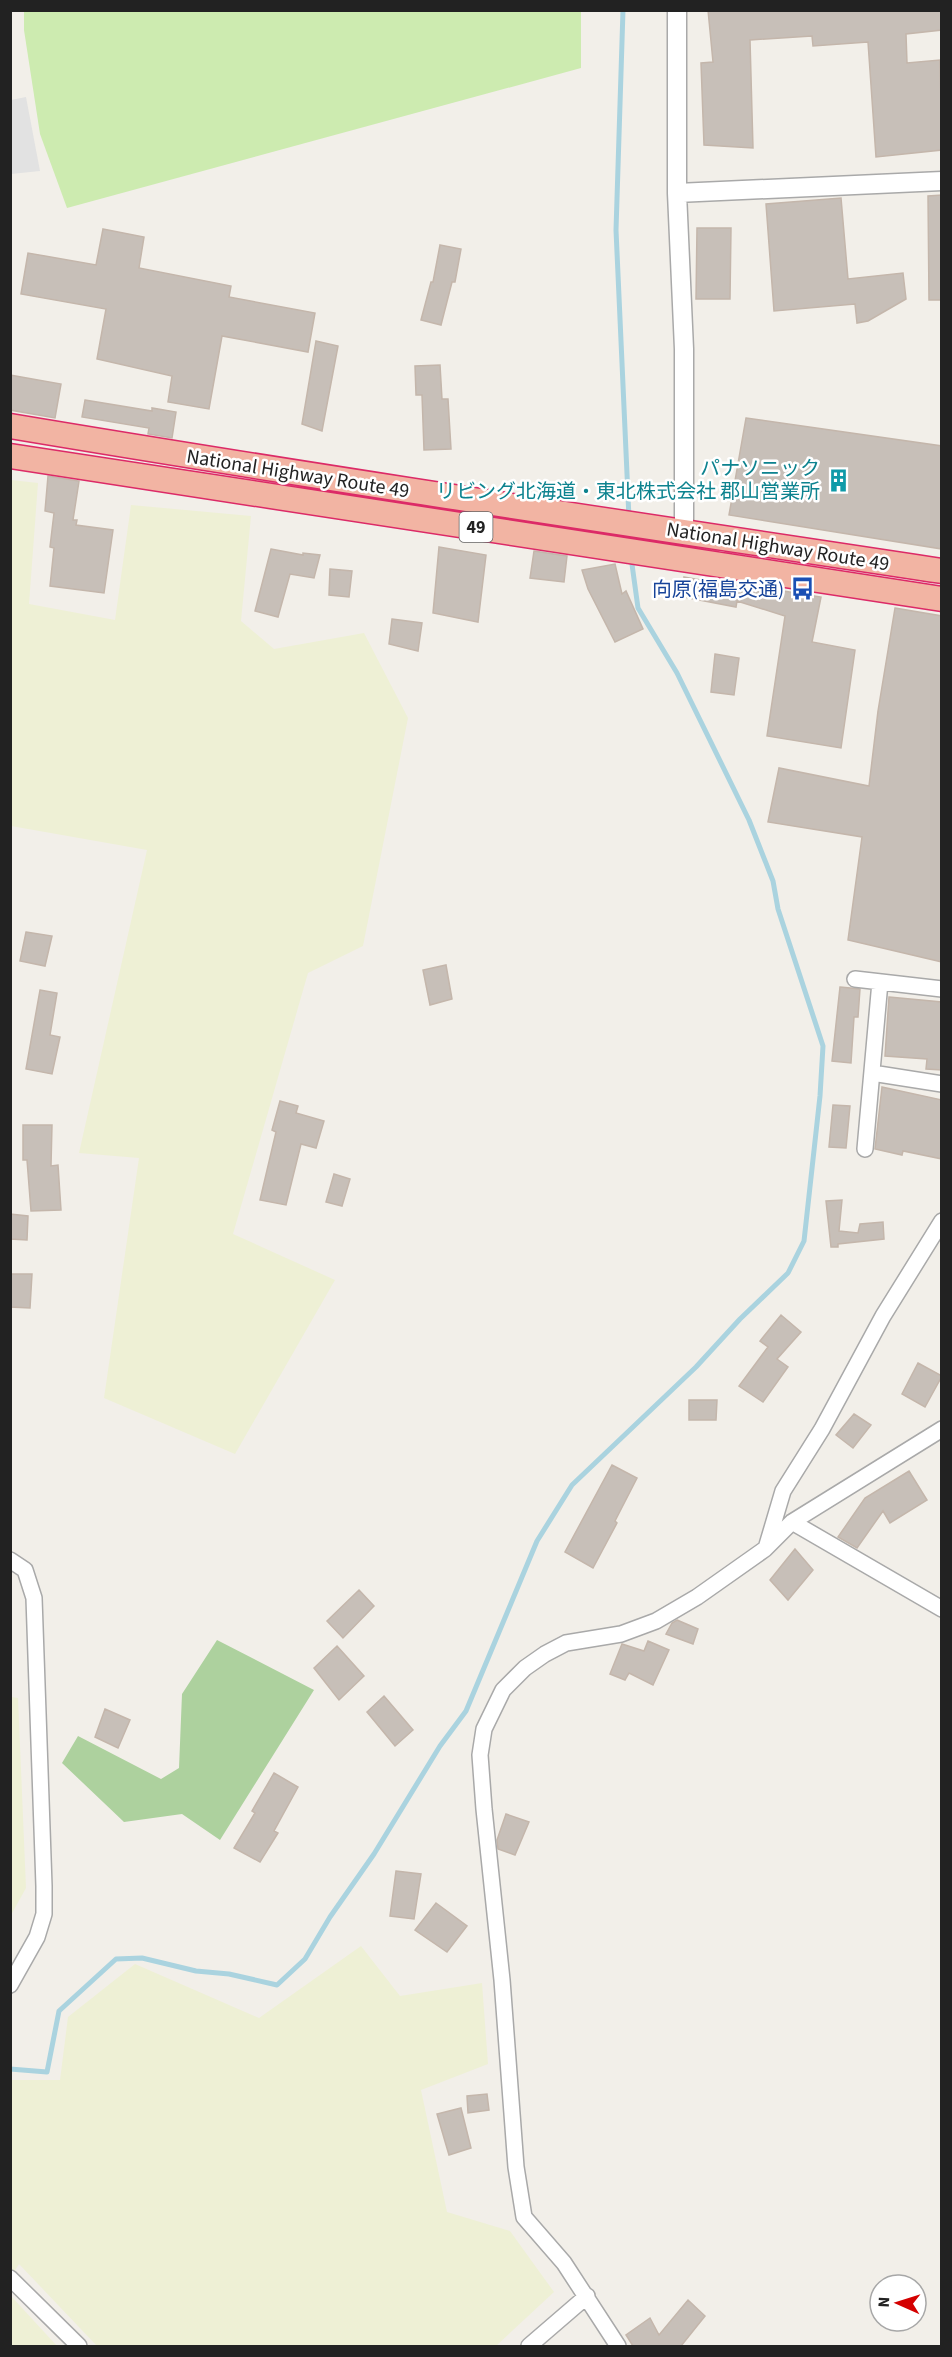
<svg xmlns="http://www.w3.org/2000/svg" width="952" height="2357" font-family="'Source Sans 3','Noto Sans JP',sans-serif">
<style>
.farmland{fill:#eef0d5}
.grass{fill:#cdebb0}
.forest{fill:#add19e}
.parking{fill:#e2e2e2}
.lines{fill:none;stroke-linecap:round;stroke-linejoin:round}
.stream{stroke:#aad3df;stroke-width:5}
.building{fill:#c7bfb8;stroke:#c4b6ab;stroke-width:1.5}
.minor-casing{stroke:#a9a9a9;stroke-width:18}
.tertiary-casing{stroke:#a9a9a9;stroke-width:21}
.trunk-casing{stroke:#dc2a67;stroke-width:27}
.minor{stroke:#fff;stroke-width:15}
.tertiary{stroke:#fff;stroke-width:18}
.trunk{stroke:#f2b4a3;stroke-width:24}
.labels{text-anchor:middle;stroke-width:5;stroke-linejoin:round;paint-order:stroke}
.shield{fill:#fff;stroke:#646464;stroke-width:1.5}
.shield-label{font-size:18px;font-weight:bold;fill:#222}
.culture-label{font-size:20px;fill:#0d838f;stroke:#fff;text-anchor:end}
.street-label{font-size:20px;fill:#222;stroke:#fff}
.transit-label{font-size:20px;fill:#164399;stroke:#fff;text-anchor:end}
</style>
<rect width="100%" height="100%" fill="#f2efe9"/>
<path class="farmland" d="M 11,480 L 38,483 L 29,604 L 115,620 L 131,505 L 251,516 L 241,621 L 274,649 L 364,633 L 408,718 L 363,946 L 308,973 L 233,1234 L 335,1280 L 235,1454 L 104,1398 L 139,1158 L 79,1153 L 147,850 L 11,826 Z
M 11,1697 L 18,1698 L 26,1888 L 11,1915 Z
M 361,1946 L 400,1996 L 482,1983 L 488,2064 L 421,2090 L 447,2212 L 510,2231 L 554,2292 L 496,2346 L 97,2346 L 19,2264 L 11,2277 L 11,2080 L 60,2080 L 68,2017 L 135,1964 L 259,2018 Z
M 11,2296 L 57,2346 L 11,2346 Z"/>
<path class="grass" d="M 24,11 L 581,11 L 581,68 L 67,208 L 40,134 L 24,30 Z"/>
<path class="forest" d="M 217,1640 L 314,1690 L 220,1840 L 182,1814 L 124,1822 L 62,1763 L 78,1736 L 161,1779 L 179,1768 L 182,1694 Z"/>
<path class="parking" d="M 26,97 L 40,171 L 11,174 L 11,100 Z"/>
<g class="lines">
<path class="stream" d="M 623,10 L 616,230 L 629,518
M 10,2069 L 47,2072 L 59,2011 L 116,1959 L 142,1958 L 196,1971 L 229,1974 L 277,1985 L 305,1959 L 330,1917 L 374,1854 L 440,1746 L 466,1711 L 537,1541 L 572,1485 L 696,1367 L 740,1319 L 788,1273 L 804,1241 L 820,1096 L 823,1046 L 778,909 L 773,881 L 749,820 L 677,673 L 638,608 L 631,557"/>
</g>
<path class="building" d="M 708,10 L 942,10 L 942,30 L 906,34 L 907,63 L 940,60 L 942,150 L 876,157 L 868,42 L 813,46 L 812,36 L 750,40 L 753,148 L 704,145 L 701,63 L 713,62 Z
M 942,195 L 942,300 L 929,300 L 928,196 Z
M 841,198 L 848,279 L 903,273 L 906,299 L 868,321 L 857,323 L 855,304 L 774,311 L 766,204 Z
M 697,228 L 731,228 L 730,299 L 696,299 Z
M 103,229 L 144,237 L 139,268 L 231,286 L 229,297 L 315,313 L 308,352 L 222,336 L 209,409 L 168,402 L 172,376 L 97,359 L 106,309 L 21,294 L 28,253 L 96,265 Z
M 440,245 L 461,249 L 455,282 L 452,282 L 441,325 L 421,320 L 431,282 L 433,282 Z
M 316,341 L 338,346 L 322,431 L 302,424 Z
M 440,365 L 442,399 L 448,399 L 451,449 L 424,450 L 422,395 L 416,395 L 415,366 Z
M 10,375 L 61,384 L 55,418 L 10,410 Z
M 85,400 L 152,411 L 152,408 L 176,412 L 172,438 L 148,434 L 149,428 L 82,417 Z
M 746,418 L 942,446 L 942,549 L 729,515 Z
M 48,476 L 79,481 L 73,520 L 77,520 L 76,525 L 113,530 L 104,593 L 50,586 L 54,548 L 50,547 L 54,513 L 45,511 Z
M 439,547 L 486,555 L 478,622 L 433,613 Z
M 271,549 L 303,555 L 303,553 L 320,555 L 314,578 L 290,574 L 278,617 L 255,611 Z
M 534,551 L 567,556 L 564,582 L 530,578 Z
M 615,564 L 622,594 L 626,591 L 643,629 L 615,642 L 588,589 L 582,570 Z
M 330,569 L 352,571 L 349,597 L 329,595 Z
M 684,577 L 750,589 L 751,586 L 783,593 L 783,591 L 821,597 L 812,642 L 855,650 L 841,748 L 767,736 L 785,616 L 737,601 L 736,607 L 683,597 Z
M 895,608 L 942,616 L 942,962 L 848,940 L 862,837 L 768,822 L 779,768 L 869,786 L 878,711 Z
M 392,619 L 422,623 L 418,651 L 389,644 Z
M 715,654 L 739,658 L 734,695 L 711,692 Z
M 26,932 L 52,936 L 45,966 L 20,961 Z
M 446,965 L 452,999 L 430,1005 L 423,970 Z
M 840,987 L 860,989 L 858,1017 L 854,1017 L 851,1063 L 832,1061 Z
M 40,990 L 57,993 L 50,1035 L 60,1037 L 52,1074 L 26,1069 Z
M 889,997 L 942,1002 L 942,1070 L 926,1069 L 927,1059 L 885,1056 Z
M 882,1087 L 942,1100 L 942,1159 L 903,1151 L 902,1155 L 875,1149 Z
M 280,1101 L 298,1106 L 296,1113 L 324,1121 L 316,1148 L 301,1144 L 286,1205 L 260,1200 L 276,1132 L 272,1130 Z
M 833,1105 L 850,1106 L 846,1148 L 829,1147 Z
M 23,1125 L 52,1125 L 51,1166 L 58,1165 L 61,1210 L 31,1211 L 27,1160 L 23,1160 Z
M 334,1174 L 350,1179 L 342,1206 L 326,1202 Z
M 842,1200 L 839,1231 L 858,1233 L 860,1224 L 883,1222 L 884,1239 L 838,1244 L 838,1247 L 831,1247 L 826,1201 Z
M 10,1214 L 28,1216 L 27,1240 L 10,1239 Z
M 10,1274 L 32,1274 L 30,1308 L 10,1307 Z
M 781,1315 L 801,1332 L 777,1359 L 788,1367 L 763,1402 L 739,1386 L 768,1347 L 760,1341 Z
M 918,1363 L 942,1376 L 925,1407 L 902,1394 Z
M 689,1400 L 717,1400 L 716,1420 L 689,1420 Z
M 854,1414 L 871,1425 L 853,1448 L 836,1435 Z
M 612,1465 L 637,1478 L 615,1521 L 617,1523 L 593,1568 L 565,1552 Z
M 909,1471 L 927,1500 L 890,1523 L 883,1511 L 857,1548 L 838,1537 L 865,1498 Z
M 795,1549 L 813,1570 L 788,1600 L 770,1580 Z
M 359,1590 L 374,1606 L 343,1638 L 327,1621 Z
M 677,1620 L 698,1629 L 693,1644 L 666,1634 L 672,1623 Z
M 648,1641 L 669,1650 L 653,1685 L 629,1673 L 625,1680 L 610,1674 L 622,1644 L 644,1651 Z
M 337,1646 L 364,1676 L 339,1700 L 314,1668 Z
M 384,1696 L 413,1730 L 395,1746 L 367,1712 Z
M 105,1709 L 130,1720 L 118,1748 L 95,1737 Z
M 274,1773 L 298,1787 L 274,1831 L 278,1833 L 260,1862 L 234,1848 L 255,1813 L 252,1811 Z
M 506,1814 L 529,1822 L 515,1855 L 498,1849 L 497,1840 Z
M 396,1871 L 421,1874 L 414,1919 L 390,1916 Z
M 436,1903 L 467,1926 L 447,1952 L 415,1930 Z
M 487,2094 L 489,2110 L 468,2113 L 467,2096 Z
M 461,2108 L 471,2148 L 449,2155 L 437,2114 Z
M 688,2300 L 705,2316 L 681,2346 L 633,2346 L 626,2335 L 650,2318 L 659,2335 Z"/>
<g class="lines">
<defs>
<path id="minor" d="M 855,979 L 942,989
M 872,1073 L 942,1084
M 865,1149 L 880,982
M 792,1522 L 942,1609
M 767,1545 L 783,1491 L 822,1429 L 883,1316 L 942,1221
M 10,1560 L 25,1570 L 34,1598 L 44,1886 L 44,1914 L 37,1937 L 10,1985
M 10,2278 L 79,2346
M 529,2346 L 587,2296
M 618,2346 L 564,2263 L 524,2217 L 516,2167 L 502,1980 L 484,1809 L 480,1755 L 484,1729 L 503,1690 L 525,1668 L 545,1654 L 566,1643 L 621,1634 L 656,1621 L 697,1597 L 765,1549 L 792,1522 L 942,1429"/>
<path id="tertiary" d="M 677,10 L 677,193 L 684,349 L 684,532
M 677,193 L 942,181"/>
<path id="trunk" d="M 10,426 C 320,478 631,524 942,571
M 10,456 L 942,599"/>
</defs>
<use href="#minor" class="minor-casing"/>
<use href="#tertiary" class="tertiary-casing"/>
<use href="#trunk" class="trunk-casing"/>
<use href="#minor" class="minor"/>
<use href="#tertiary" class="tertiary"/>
<use href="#trunk" class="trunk"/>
</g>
<defs>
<symbol id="building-bare" viewBox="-9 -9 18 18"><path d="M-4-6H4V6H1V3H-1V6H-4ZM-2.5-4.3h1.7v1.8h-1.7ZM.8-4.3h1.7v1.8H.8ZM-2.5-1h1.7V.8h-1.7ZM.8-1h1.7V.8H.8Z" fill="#0f9aa8" stroke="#fff" stroke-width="2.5" paint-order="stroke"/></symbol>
<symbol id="bus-bare" viewBox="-9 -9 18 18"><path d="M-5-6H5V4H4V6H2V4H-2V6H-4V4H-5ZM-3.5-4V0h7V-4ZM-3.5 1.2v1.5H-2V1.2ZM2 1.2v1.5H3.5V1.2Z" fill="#1a4fb4" stroke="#fff" stroke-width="2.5" paint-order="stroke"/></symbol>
</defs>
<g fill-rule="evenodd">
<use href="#building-bare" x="822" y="464" width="33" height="33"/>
<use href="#bus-bare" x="786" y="572" width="33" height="33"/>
</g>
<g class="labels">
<rect class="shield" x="459.5" y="512" width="33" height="30" rx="4.5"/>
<g class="shield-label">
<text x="476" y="533">49</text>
</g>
<g class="culture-label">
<text x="820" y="475">パナソニック<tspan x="820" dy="23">リビング北海道・東北株式会社 郡山営業所</tspan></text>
</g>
<g class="street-label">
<text transform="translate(298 473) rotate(9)" y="7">National Highway Route 49</text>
<text transform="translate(778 546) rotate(9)" y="7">National Highway Route 49</text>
</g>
<g class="transit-label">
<text x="784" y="596">向原(福島交通)</text>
</g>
</g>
<rect width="952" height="2357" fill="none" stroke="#222222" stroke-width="24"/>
<g transform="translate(898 2303) rotate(273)"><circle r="28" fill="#ffffff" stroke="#a7a7a7" stroke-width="1.5"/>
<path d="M0-4.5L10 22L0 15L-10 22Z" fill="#d40000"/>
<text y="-9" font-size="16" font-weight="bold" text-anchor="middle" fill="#222222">N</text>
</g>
</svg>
